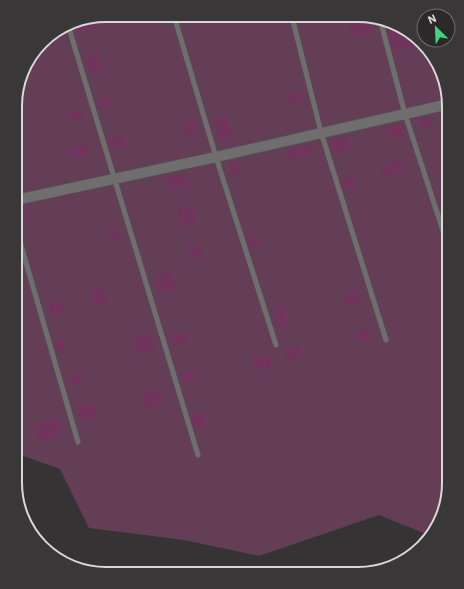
<svg xmlns="http://www.w3.org/2000/svg" width="464" height="589" font-family="'IBM Plex Sans',sans-serif">
<style>
.green{fill:#643e56}
.building{fill:#71355d}
.lines{fill:none;stroke-linecap:round;stroke-linejoin:round}
.service-casing{stroke:#525051;stroke-width:6}
.minor-casing{stroke:#525051;stroke-width:12}
.service{stroke:#706d6f;stroke-width:5}
.minor{stroke:#706d6f;stroke-width:10}
.rim{fill:none;stroke:#d9d7d8;stroke-width:2}
</style>
<rect width="100%" height="100%" fill="#353334"/>
<path class="green" d="M 370,16 L 409,30 L 437,61 L 449,106 L 449,489 L 434,533 L 431,536 L 379,515 L 259,556 L 184,540 L 89,528 L 60,469 L 15,453 L 16,94 L 27,61 L 46,37 L 77,20 Z"/>
<path class="building" d="M 94,20 L 96,29 L 77,34 L 75,24 Z
M 369,21 L 373,33 L 353,38 L 350,25 Z
M 398,27 L 409,30 L 412,34 L 415,46 L 393,52 L 387,29 Z
M 58,30 L 60,38 L 42,42 L 46,37 Z
M 98,53 L 102,69 L 90,72 L 86,55 Z
M 301,91 L 303,101 L 288,104 L 286,95 Z
M 110,97 L 113,107 L 100,110 L 97,100 Z
M 80,111 L 82,119 L 69,122 L 67,114 Z
M 227,115 L 233,137 L 219,140 L 214,119 Z
M 431,116 L 433,125 L 420,129 L 418,119 Z
M 195,120 L 198,131 L 185,135 L 182,124 Z
M 401,123 L 404,136 L 390,140 L 387,127 Z
M 124,135 L 126,145 L 109,149 L 106,140 Z
M 349,136 L 352,149 L 333,154 L 329,140 Z
M 86,144 L 88,155 L 70,159 L 67,149 Z
M 310,144 L 313,154 L 290,160 L 287,149 Z
M 403,160 L 405,171 L 384,177 L 381,166 Z
M 238,161 L 241,174 L 231,177 L 228,164 Z
M 22,162 L 25,172 L 16,175 L 16,164 Z
M 185,174 L 188,186 L 169,190 L 166,178 Z
M 354,176 L 357,187 L 343,190 L 340,179 Z
M 194,205 L 198,223 L 182,228 L 177,209 Z
M 26,209 L 29,218 L 19,220 L 17,211 Z
M 119,230 L 121,238 L 110,241 L 107,232 Z
M 257,234 L 260,246 L 250,249 L 247,236 Z
M 200,244 L 203,257 L 190,260 L 187,246 Z
M 172,272 L 176,289 L 158,293 L 155,276 Z
M 103,289 L 107,304 L 94,307 L 91,292 Z
M 357,291 L 360,303 L 347,306 L 344,294 Z
M 61,301 L 64,312 L 51,315 L 49,304 Z
M 283,306 L 288,324 L 278,326 L 274,309 Z
M 368,329 L 371,339 L 358,342 L 355,332 Z
M 184,332 L 187,343 L 173,346 L 170,335 Z
M 150,333 L 154,351 L 137,355 L 133,336 Z
M 449,336 L 449,351 L 445,352 L 441,338 Z
M 63,339 L 65,350 L 56,352 L 54,341 Z
M 300,345 L 303,356 L 287,360 L 285,349 Z
M 268,354 L 271,367 L 254,371 L 251,359 Z
M 195,370 L 197,380 L 182,383 L 180,373 Z
M 82,373 L 84,382 L 70,385 L 68,376 Z
M 161,390 L 164,404 L 146,408 L 143,394 Z
M 93,402 L 96,417 L 80,421 L 77,406 Z
M 204,412 L 207,427 L 194,430 L 191,415 Z
M 57,419 L 61,436 L 39,441 L 35,424 Z"/>
<g class="lines">
<defs>
<path id="service" d="M 292,17 L 321,132 L 386,340
M 175,19 L 216,157 L 276,345
M 380,19 L 405,114 L 449,249
M 68,25 L 198,455
M 16,228 L 78,442"/>
<path id="minor" d="M 16,200 L 216,157 L 449,104"/>
</defs>
<use href="#service" class="service-casing"/>
<use href="#minor" class="minor-casing"/>
<use href="#service" class="service"/>
<use href="#minor" class="minor"/>
</g>
<path d="M0 0H464V589H0ZM106 22H358A84 84 0 0 1 442 106V483A84 84 0 0 1 358 567H106A84 84 0 0 1 22 483V106A84 84 0 0 1 106 22Z" fill="#393738" fill-rule="evenodd"/>
<path class="rim" d="M106 22H358A84 84 0 0 1 442 106V483A84 84 0 0 1 358 567H106A84 84 0 0 1 22 483V106A84 84 0 0 1 106 22Z"/>
<g transform="translate(436 28) rotate(336)"><circle r="19" fill="#2b292a" stroke="#716f70"/>
<path d="M0-3L7 15L0 10L-7 15Z" fill="#3fd77d"/>
<text y="-6" font-size="11" font-weight="bold" text-anchor="middle" fill="#d9d7d8">N</text>
</g>
</svg>
